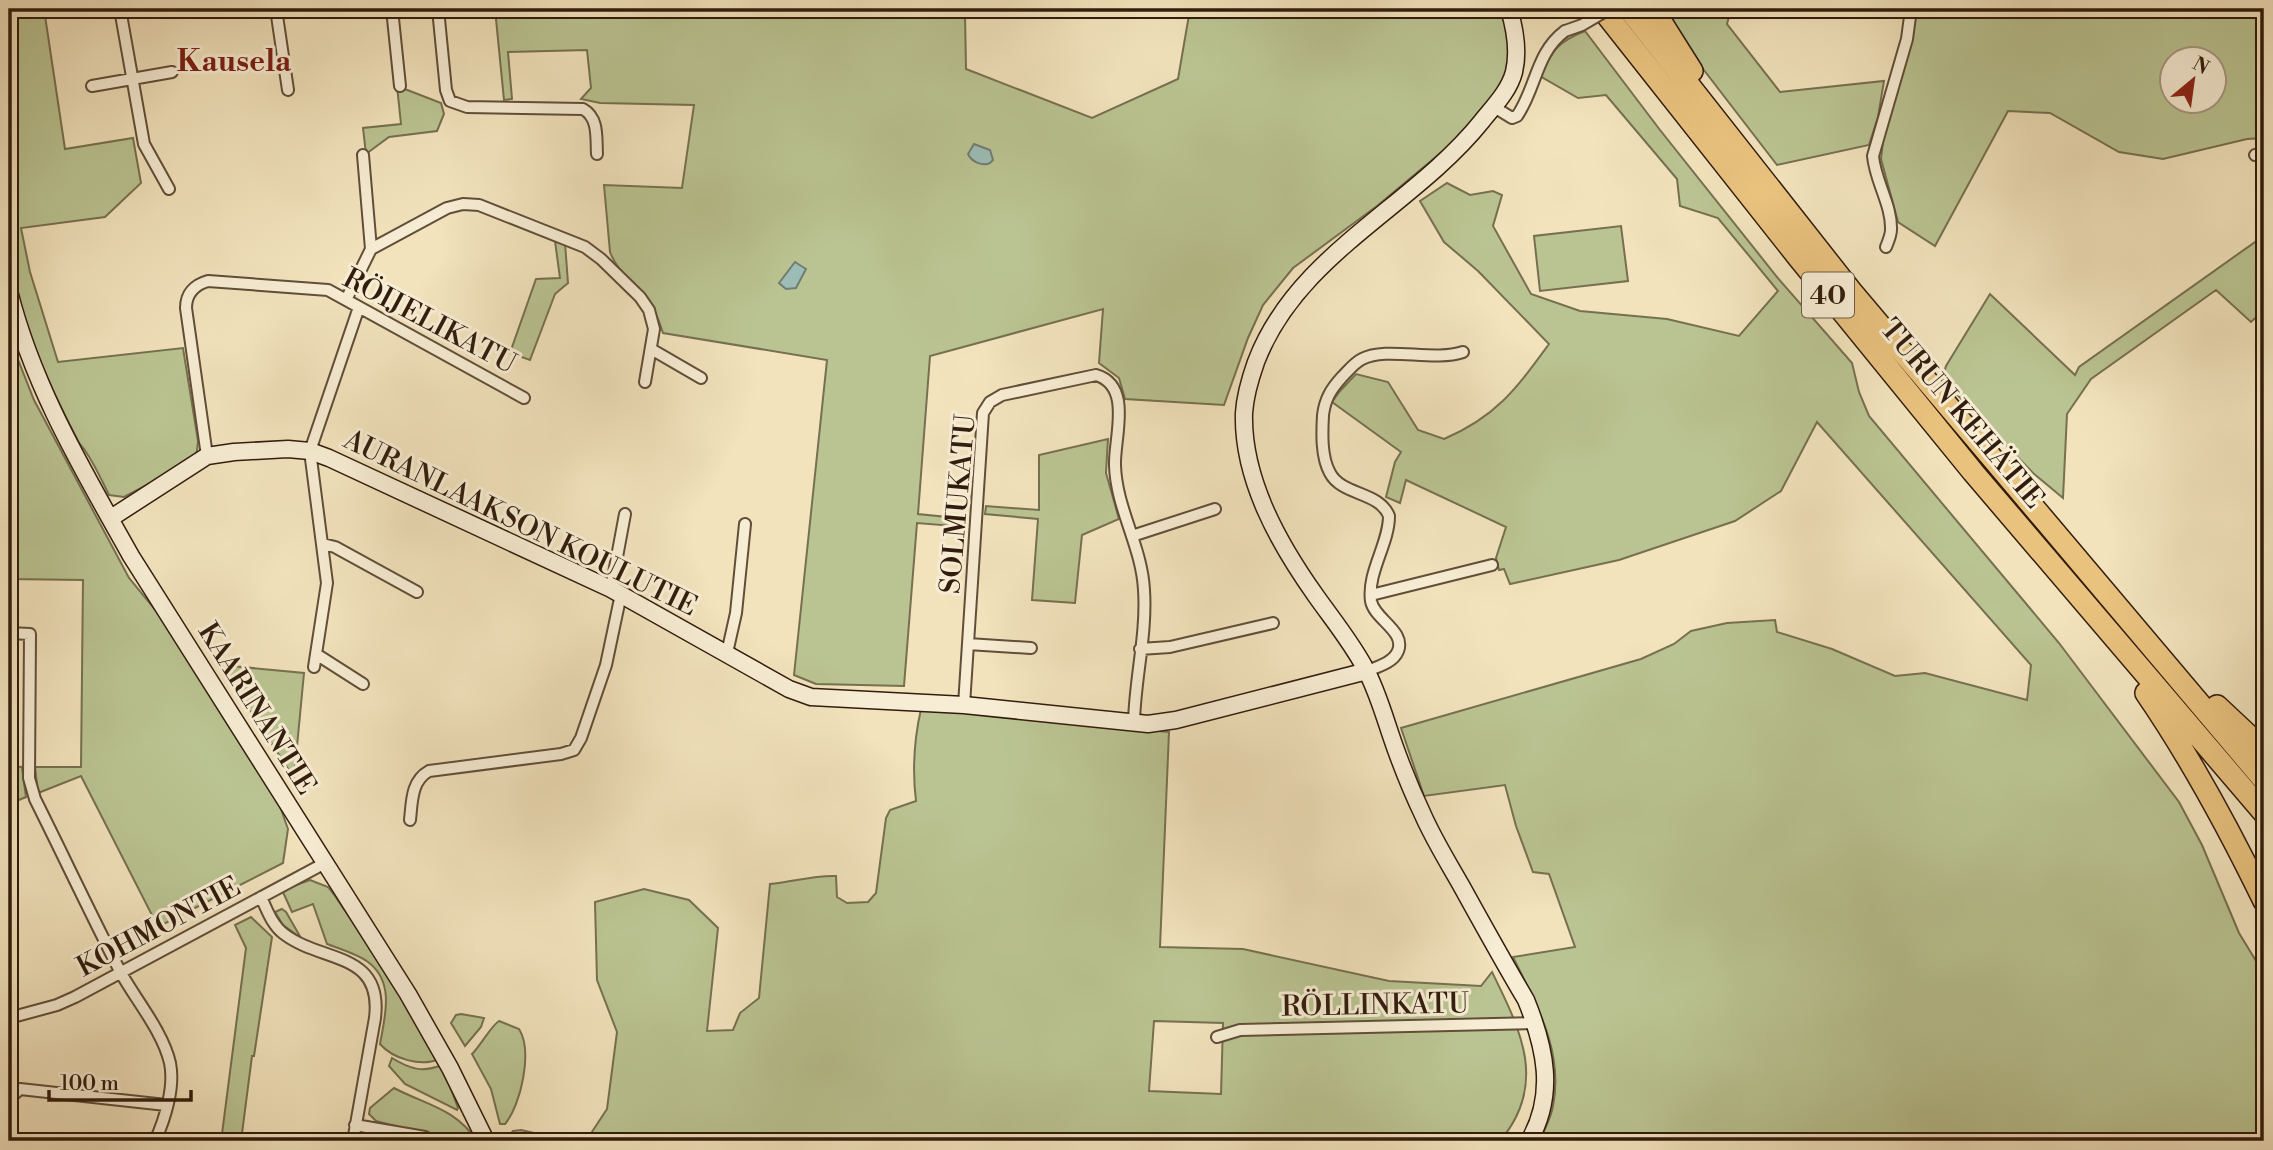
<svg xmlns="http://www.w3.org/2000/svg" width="2273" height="1150" font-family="'Libre Bodoni',serif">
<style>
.green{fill:#bac492;stroke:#767050;stroke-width:2;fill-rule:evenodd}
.water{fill:#9cbdb6;stroke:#717d72;stroke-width:2}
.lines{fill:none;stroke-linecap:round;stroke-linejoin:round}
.street-casing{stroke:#614e39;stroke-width:14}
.secondary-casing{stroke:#311c0d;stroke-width:19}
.highway-casing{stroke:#311c0d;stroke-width:24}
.street{stroke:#f7edd4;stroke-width:10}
.secondary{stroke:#f7edd4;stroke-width:16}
.highway{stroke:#e9c27e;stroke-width:21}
.street-bridge-casing{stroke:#614e39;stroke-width:14;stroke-linecap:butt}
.street-bridge{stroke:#f7edd4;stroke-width:10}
.labels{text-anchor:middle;stroke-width:6;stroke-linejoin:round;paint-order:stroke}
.shield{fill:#f7edd4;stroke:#6c5b49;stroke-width:2}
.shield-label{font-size:26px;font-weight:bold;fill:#311c0d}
.street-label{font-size:28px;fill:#311c0d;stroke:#f7edd4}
.neighbourhood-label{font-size:30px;font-weight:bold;fill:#7a1f14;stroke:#f7edd4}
</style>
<rect width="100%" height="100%" fill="#f2e3bd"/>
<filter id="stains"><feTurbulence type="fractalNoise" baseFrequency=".00286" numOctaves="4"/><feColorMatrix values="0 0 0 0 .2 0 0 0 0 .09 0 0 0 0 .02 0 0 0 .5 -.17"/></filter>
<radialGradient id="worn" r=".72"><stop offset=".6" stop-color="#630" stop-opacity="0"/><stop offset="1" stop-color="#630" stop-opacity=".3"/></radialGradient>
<path class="green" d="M 9,9 L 44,9 L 65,149 L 133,138 L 141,183 L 105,217 L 21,228 L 30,272 L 58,362 L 183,348 L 198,441 L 197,451 L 189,463 L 124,497 L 109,495 C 102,481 95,465 86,452 C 83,447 79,444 77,439 C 48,383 21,323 9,261 Z
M 495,9 L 780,9 L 781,12 L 965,14 L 966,69 L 1092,118 L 1178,79 L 1190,9 L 1502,9 C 1509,39 1518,75 1492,100 C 1483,109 1476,113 1473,126 L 1377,206 L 1293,268 L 1263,305 L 1248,338 L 1224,405 L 1125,399 L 1119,378 L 1099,363 L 1103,309 L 930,356 L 918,514 L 967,519 L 966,527 L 917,523 L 904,686 L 816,684 L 794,675 L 827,360 L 663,333 C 659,321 656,311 649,301 C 636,284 617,272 610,252 L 604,185 L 682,188 L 694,105 L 600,103 L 581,99 L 591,88 L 587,50 L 508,52 L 512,99 L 504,100 Z
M 1660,9 C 1671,9 1678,15 1689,17 L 1690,9 L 1731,9 L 1727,24 L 1780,92 L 1884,81 L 1878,117 L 1869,145 L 1777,165 L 1690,52 Z
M 1914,9 L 2023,9 L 2024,12 L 2073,18 L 2074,9 L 2264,9 L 2264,138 L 2247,139 L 2163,159 L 2119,152 L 2050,113 L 2008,111 L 1935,246 L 1898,222 L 1881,159 L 1884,133 L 1914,29 ZM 2172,60 L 2214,60 L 2214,102 L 2172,102 Z
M 1585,31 L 1660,130 L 1777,277 L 1852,363 L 1859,392 L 1869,416 L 2059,643 L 2179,802 L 2202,845 L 2239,933 L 2264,974 L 2264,1141 L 1540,1141 C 1544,1130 1551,1118 1553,1106 C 1564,1051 1536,1004 1513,957 L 1575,947 L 1549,874 L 1533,872 L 1516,826 L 1505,785 L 1424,796 L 1401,728 L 1641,659 L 1674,644 L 1691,631 L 1727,623 L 1775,620 L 1777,632 L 1832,649 L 1895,676 L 1925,673 L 2027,700 L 2031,665 L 1817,422 L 1781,491 L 1735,521 L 1619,560 L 1510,584 L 1504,569 L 1499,570 L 1496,558 L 1506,527 L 1406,480 L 1400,503 L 1386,497 L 1395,462 L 1401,452 L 1332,402 L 1340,391 L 1356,374 L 1388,382 L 1418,430 L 1444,439 C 1497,416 1516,389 1549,344 L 1478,271 L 1444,242 L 1420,201 L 1447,183 L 1470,195 L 1493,191 L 1502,195 L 1493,226 L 1531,294 L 1580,311 L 1667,319 L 1739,336 L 1778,291 L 1718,218 L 1680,206 L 1677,179 L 1606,95 L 1578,98 L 1540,76 C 1553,50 1557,42 1585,31 Z
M 397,86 L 441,103 L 444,114 L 437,131 L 389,137 L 366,154 L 363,128 L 401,124 Z
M 1621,226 L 1628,281 L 1540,291 L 1534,236 Z
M 2264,230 L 2264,310 L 2251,322 L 2216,290 L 2091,379 L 2067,414 L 2063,498 L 2033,473 L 1942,379 L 1946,366 L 1990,294 L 2075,375 L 2079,367 L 2255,242 Z
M 555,241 L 565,243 L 568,283 L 555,294 L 530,360 L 510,353 L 536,279 L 560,278 Z
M 9,327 L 17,357 L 34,400 L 129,578 L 162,618 L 277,798 L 288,829 L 283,863 L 158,927 L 81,776 L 38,793 L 35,767 L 81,767 L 83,580 L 9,579 Z
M 1108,439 L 1106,473 L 1119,519 L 1082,535 L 1075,603 L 1032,600 L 1038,519 L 985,514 L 986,506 L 1039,510 L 1039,455 Z
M 221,665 L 304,673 L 294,778 Z
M 921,709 L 1169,732 L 1160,947 L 1243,949 L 1389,981 L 1481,986 L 1492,972 C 1521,1031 1548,1084 1500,1141 L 586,1141 L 607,1109 L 617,1032 L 597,980 L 595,902 L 644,889 L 689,900 L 718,928 L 707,1031 L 733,1030 L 740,1013 L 759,998 L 770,884 C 792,882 814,875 836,876 L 837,897 L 847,903 L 868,902 L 876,893 L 886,818 L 890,810 L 916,801 C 912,769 914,740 921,709 ZM 1154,1021 L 1223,1023 L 1221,1094 L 1149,1091 Z
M 9,766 L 22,767 L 26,797 L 9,804 Z
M 310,880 L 328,887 L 335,896 L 377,958 L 439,1059 C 421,1067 393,1059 380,1044 C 385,1016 395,982 368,962 C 357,954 340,949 327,944 L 313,904 L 292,912 L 282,890 Z
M 282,909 L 286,912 L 301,938 L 283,925 L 275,912 Z
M 251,917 L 272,937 L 254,1056 L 252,1056 L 241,1141 L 219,1141 L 222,1134 L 246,948 L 235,925 Z
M 461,1014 L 484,1018 L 481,1027 L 465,1046 L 451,1023 L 456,1015 Z
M 499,1021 L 519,1029 C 533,1051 521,1105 505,1124 L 500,1124 L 491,1089 L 472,1054 C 481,1045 491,1026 499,1021 Z
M 392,1058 C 410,1069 422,1073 442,1065 L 458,1108 L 457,1110 L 405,1084 L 389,1066 Z
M 394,1088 C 426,1105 455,1108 477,1141 L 434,1141 L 433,1136 L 376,1121 L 369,1114 L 370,1108 Z
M 521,1130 L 569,1141 L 507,1141 L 506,1139 L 513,1131 Z"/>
<path class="water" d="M 974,144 L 990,150 L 993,160 L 990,163 C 982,167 971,161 968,154 Z
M 795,262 L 806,269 L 796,288 L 786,289 L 779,283 Z"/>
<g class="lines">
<defs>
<path id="street" d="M 120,9 L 144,144 L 169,189
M 276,9 L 288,90
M 392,9 L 400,86
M 438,9 L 446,90 L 450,101 L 467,107 L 583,109 C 599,118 596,138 597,154
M 92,86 L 172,72
M 1494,107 L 1512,118 L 1517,116 C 1536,89 1536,52 1565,31
M 363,155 L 371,249
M 2255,155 L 2264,154
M 1886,247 C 1888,242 1891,235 1891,230 C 1892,205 1875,181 1873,156 L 1907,39 L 1911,9
M 346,300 L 371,249 L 447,208 L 463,204 L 479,205 L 585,247 L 601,259 L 640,297 L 649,310 L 654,329 L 645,382
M 651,349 L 701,378
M 207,456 L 186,308 C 186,294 194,285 208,281 L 328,290 L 524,398
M 1132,536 L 1215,509
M 323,544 L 335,547 L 417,592
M 611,589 L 625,514
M 1371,595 L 1492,565
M 9,633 L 30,634 L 29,778 L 35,799 C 64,857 91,915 121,973 C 136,1000 163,1032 170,1063 C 175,1087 165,1119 155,1141
M 968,644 L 1031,648
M 1140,649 L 1170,647 L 1273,623
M 727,653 L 736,613 L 745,524
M 316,654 L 363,684
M 314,667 L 327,583 L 310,451 L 359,307
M 1367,671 C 1377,667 1393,663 1398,651 C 1406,631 1374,619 1371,601 C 1367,572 1389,544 1389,516 C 1379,491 1342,496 1330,473 C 1321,457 1322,433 1323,415 C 1325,399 1331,389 1342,377 C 1348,371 1354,363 1362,359 C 1387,346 1433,362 1463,352
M 964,705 L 983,413 L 990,402 L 1002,395 L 1096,375 C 1133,386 1114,438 1115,465 C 1116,508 1142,547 1144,590 C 1147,634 1135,678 1134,722
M 410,820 C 412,802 411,781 429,771 L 561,754 L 574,750 L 581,738 L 606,665 L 621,594
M 261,897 C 267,910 272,925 284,934 C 322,963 383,951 375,1018 L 353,1141
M 9,1018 L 57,1005 L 75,997 L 325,863
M 1217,1037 L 1240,1030 L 1535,1023
M 9,1115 L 11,1097 L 20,1089 L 166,1105
M 355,1125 L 425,1137"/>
<path id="secondary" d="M 1509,9 C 1515,29 1519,51 1514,72 C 1509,91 1494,106 1482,121 C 1413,207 1297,254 1256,362 C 1250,379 1245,396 1244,413 C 1242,479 1279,544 1316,596 C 1333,620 1351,642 1365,668 C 1379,694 1386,723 1396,750 C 1404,772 1413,794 1423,815 C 1434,840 1449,864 1462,887 C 1483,925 1504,963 1526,1000 C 1545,1047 1556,1094 1529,1141
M 9,291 C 33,387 83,470 131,556 L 408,994 L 450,1068 L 486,1141
M 111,518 L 207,456 L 234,452 L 288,449 L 310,451 L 329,458 L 611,589 L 789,689 L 811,697 L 964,705 L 1148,724 L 1176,720 L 1367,671"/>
<path id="highway" d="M 1602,9 L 1798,257 L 1973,472 L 2264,813
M 1629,9 L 1851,291 L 2264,780
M 1653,9 L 1692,71
M 2146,693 C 2192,760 2229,829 2264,901
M 2217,706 L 2264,750"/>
</defs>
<use href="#street" class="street-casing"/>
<use href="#secondary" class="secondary-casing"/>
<use href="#highway" class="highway-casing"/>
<use href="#street" class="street"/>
<use href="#secondary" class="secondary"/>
<use href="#highway" class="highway"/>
<defs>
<path id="street-bridge" d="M 1565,31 L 1582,25 L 1609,9"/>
</defs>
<use href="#street-bridge" class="street-bridge-casing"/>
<use href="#street-bridge" class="street-bridge"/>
</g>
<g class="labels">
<rect class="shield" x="1802" y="272.5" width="52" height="45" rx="5"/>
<g class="shield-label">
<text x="1828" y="304">40</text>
</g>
<g class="street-label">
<text transform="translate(430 320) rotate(28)" y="10">RÖIJELIKATU</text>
<text transform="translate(1963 413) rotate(50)" y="10">TURUN KEHÄTIE</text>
<text transform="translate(957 504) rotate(-85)" y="10">SOLMUKATU</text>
<text transform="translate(521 522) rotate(26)" y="10">AURANLAAKSON KOULUTIE</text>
<text transform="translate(258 708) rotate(58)" y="10">KAARINANTIE</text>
<text transform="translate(158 926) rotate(-28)" y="10">KOHMONTIE</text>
<text transform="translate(1375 1004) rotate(-1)" y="10">RÖLLINKATU</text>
</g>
<g class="neighbourhood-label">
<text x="234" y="71">Kausela</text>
</g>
</g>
<rect width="2273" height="1150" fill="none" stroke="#f2e3bd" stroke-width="35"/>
<rect x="10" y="10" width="2252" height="1129" fill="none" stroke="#311c0d" stroke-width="3.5"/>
<rect x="18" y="18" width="2238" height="1115" fill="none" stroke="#311c0d" stroke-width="2"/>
<g transform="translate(2193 80) rotate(29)"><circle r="33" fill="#f7edd4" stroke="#a89984" stroke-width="2"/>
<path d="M0-5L12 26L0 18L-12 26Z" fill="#8f2418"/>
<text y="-10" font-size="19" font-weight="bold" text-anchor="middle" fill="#311c0d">N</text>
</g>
<path d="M49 1090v10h142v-10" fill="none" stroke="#311c0d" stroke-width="3.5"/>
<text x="60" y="1090" font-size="21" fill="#311c0d" stroke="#f7edd4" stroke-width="5" paint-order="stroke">100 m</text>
<rect width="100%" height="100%" filter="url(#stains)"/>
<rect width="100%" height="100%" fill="url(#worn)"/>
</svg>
